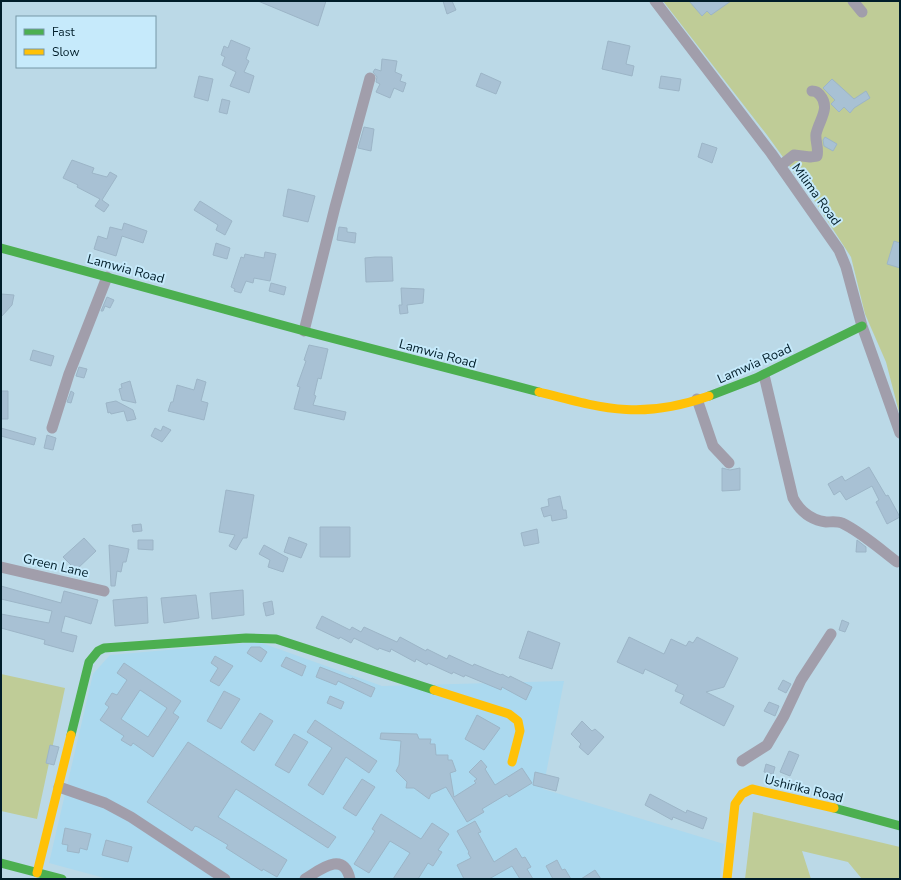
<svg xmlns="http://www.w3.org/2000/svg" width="901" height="880" font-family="'Nunito Sans',sans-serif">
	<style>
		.built { fill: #abd9ef }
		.green { fill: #bfcc97 }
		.building { fill: #a8c1d4; stroke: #9cb5c7; fill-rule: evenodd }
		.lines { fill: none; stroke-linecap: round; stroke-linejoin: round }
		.street { stroke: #a19eab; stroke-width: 11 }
		.fast { stroke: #4caf50; stroke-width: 9 }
		.slow { stroke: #ffc107; stroke-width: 9 }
		.labels { text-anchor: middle; stroke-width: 4; stroke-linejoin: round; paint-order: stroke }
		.street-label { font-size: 13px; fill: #001d29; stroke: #c6eafb }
	</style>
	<rect width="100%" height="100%" fill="#bbd9e7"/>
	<path class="built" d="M259,642L382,686L564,681L543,789L724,844L720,879H108L49,863L93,674L110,655Z"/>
	<path class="green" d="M663,1H900V416L886,362L865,314L851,257L814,200L767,135Z
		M1,674L65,688L37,819L1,811Z
		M753,812L900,847V879H862L848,862L802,851L811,879H745Z"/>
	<path class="building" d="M258,1H326L318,26Z
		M443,1H452L456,10L447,14Z
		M689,1H731L711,15L707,11L702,16Z
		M231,40L250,48L246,59L249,61L244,72L254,76L249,93L230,86L236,72L222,65L225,57L221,55L224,46L228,48Z
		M608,41L630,46L626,64L634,66L632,76L602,69Z
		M382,59L397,61L395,72L402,75L400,81L406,83L403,92L394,88L390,98L376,92L380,84L376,82L377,77L373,72L375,69L381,71Z
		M481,73L501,82L496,94L476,86Z
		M199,76L213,79L208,101L194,97Z
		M661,76L681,79L679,91L659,88Z
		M832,79L854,99L866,91L870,98L854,108L850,113L844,107L839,112L831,104L835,100L823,88Z
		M222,99L230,101L227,114L219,112Z
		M364,127L374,129L371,151L358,148Z
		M825,137L837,144L833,151L824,146L823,140Z
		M702,143L717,148L712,163L698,157Z
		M72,160L94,168L92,173L107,177L110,172L117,176L102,200L109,205L104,212L95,206L100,199L77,187L78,185L63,178Z
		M288,189L315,196L308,222L283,216Z
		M200,201L232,221L225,235L216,230L218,225L194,210Z
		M124,223L147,231L143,243L122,236L116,256L94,249L98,236L107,239L110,227L122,230Z
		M339,227L347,228V232L356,233L355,243L337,240Z
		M894,241L900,243V268L887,264Z
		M216,243L230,248L227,259L213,255Z
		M265,252L276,254L270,281L254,278L253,283L246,281L241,293L234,291L235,289L231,287L241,257L244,258L245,254L264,258Z
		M375,257H392L393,281L366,282L365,258Z
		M271,283L286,287L284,295L269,291Z
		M401,288L424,289L423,303L407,305L408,313L400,314L399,305H402Z
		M1,294L14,295L12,305L1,317Z
		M107,297L114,300L110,308L105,306L103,311H101Z
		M309,345L328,349L321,379L318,378L314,395L316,396L313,405L346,412L344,420L294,409L300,387L297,386L306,361L304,360Z
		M33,350L54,356L51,366L30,360Z
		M79,367L87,369L84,378L76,376Z
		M197,379L206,382L201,401L208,403L204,420L168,411L171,402H173L177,385L194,390Z
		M130,381L136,403L122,400L119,389L122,388L121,384Z
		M1,391H8V419H1Z
		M71,391L74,393L71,403L67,402Z
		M116,401L133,410L136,419L127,421L124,411L111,414L110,412L108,413L106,403Z
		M163,426L171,430L162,442L151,436L155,428L161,431Z
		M1,428L36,438L34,445L1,436Z
		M47,435L56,438L53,450L44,448Z
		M869,467L886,496L888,495L900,517L887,524L876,502L879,500L872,486L846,500L840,491L834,495L828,484L842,476L845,481Z
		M722,468L730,470L740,468V490L722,491Z
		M226,490L254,495L247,538H243L236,550L229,546L235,535L219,532Z
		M560,496L563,510H566L567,518L552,521L551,515L544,517L541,508L549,506L548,499Z
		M141,524L142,531L133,532L132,525Z
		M320,527H350V557H320Z
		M537,529L539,543L524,546L521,533Z
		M289,537L307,544L301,558L284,552Z
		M84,538L96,551L76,570L63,557Z
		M138,540H153V550L138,549Z
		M857,540L866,547V552H856Z
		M109,545L129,549L126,562H123L121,572L117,571L115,586H111Z
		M264,545L288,558L283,572L268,567L270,560L259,554Z
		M1,586L61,603L64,591L98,600L91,624L65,616L61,632L77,636L73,652L44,644L45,640L1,628V614L49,623L52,611L1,599Z
		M243,590L244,615L212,619L210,593Z
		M196,595L199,618L164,623L161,598Z
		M147,597L148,623L115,626L113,600Z
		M272,601L274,614L266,616L263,603Z
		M322,616L350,630L352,627L361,632L364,627L397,642L400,637L426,651L427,649L447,659L449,655L473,666L474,664L501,675L502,674L509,678L510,676L532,687L526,700L502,687L501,690L465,675L464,677L453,672L452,674L428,663L427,665L416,659L415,662L391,649L390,652L379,648L378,650L354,638L351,643L340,637L339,639L316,628Z
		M842,620L849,623L845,632L839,630Z
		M528,631L560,643L552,669L519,658Z
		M629,637L664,654L671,639L686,646L689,641L693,643L697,637L738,658L724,687L706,692L734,706L724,726L680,703L684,695L675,691L678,685L645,669L643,674L617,662Z
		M251,647H260L267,652L261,662L247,653Z
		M215,656L233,666L219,686L210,681L218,668L211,663Z
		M286,657L306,666L302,676L281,666Z
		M124,663L181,701L173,713L179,717L153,757L133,743L131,746L121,740L124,736L100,720L109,707L105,704L112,693L117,695L127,680L117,673ZM140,690L167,708L148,737L121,719Z
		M320,667L351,679L352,678L375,688L371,697L338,681L336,685L316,677Z
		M783,680L791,684L786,693L778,689Z
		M224,691L240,699L221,729L207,721Z
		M330,696L344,702L341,709L327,703Z
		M769,702L779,706L775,716L764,711Z
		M260,713L273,721L254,751L241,742Z
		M477,715L500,728L484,750L465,739Z
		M315,720L377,761L369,773L346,757L323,795L308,785L332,748L307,732Z
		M582,721L592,731L595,729L604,737L588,755L579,747L581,744L571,734Z
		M381,733L417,734L419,739H431L430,744H435L436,755H448V760H452L456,771L450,773L454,797L476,783L474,781L477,779L469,772L481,760L487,767L485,769L495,785L522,768L532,783L509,797L507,794L482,809L484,812L467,822L446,787L431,794L429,799L414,788H406L407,782L396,771L399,765L401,741L380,739Z
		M294,734L308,742L289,773L275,765Z
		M188,742L336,837L328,848L236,789L218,817L287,860L277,877L263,869L262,871L226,848L228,845L198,827L195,826L192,831L147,802Z
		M50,745L59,747L54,765L46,763Z
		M789,751L799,755L790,776L780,772Z
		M766,764L775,767L773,774L764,772Z
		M535,772L559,778L556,791L533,785Z
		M362,779L375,787L356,816L343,808Z
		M650,794L686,813L687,810L707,818L703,829L673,817L672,820L645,805Z
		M381,814L421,839L432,823L449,834L438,850L442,852L433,866L428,863L418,879H393L410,853L390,841L369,873L354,864L375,831L372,829Z
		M475,821L481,832L478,833L494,862L516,848L522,858L525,857L531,867L527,869L533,879H520L512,866L489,879H464L457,865L471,858L468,853L469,852L457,831Z
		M65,828L91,834L87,850L80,848L79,853L67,851L68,845L62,844Z
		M106,840L132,847L128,862L102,855Z
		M557,860L562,870L565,869L571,879H553L546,866Z
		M595,870L601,879H581Z"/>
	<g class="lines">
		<path class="street" d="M655,1L771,153L839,250L846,267L862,326L900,433
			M853,1L862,12
			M780,166L794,155L810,157L817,156C819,148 815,141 816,134C819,120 831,108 820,95C817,92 816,91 812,91
			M304,331L335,207L370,78
			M764,375L793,498C800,511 811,520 826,522C831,522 837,521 842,523C861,532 880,549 897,562
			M697,399L713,446L729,463
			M52,428L69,374L107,277
			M1,567L104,591
			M742,761L767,745L784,716L801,680L831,634
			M59,787L105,803L131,817L225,879
			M305,879C320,870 343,850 350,879"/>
		<path class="fast" d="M1,248L304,331L539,392
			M709,396L756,378L862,326
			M71,735L89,662L98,651L104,648L246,638L276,639L434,690
			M834,808L900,826
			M1,863L62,879"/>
		<path class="slow" d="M539,392C605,409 642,420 709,396
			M434,690L509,714L518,721L520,731L512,762
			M37,873L71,735
			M727,879L735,804L742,794L752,789L834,808"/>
	</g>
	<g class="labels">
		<g class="street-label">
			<text transform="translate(817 194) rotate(54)" y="5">Milima Road</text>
			<text transform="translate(126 268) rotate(15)" y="5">Lamwia Road</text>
			<text transform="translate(438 353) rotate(15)" y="5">Lamwia Road</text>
			<text transform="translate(754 363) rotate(-24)" y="5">Lamwia Road</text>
			<text transform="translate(56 565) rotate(13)" y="5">Green Lane</text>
			<text transform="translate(804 788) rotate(14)" y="5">Ushirika Road</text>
		</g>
	</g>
	<rect width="901" height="880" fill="none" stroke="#001d29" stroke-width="4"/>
	<rect x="16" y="16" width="140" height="52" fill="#c6eafb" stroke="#7798a7"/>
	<rect x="24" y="29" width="20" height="6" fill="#4caf50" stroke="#7798a7"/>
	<text x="52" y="36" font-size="12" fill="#001d29">Fast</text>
	<rect x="24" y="49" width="20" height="6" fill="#ffc107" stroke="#7798a7"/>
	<text x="52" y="56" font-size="12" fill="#001d29">Slow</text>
</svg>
